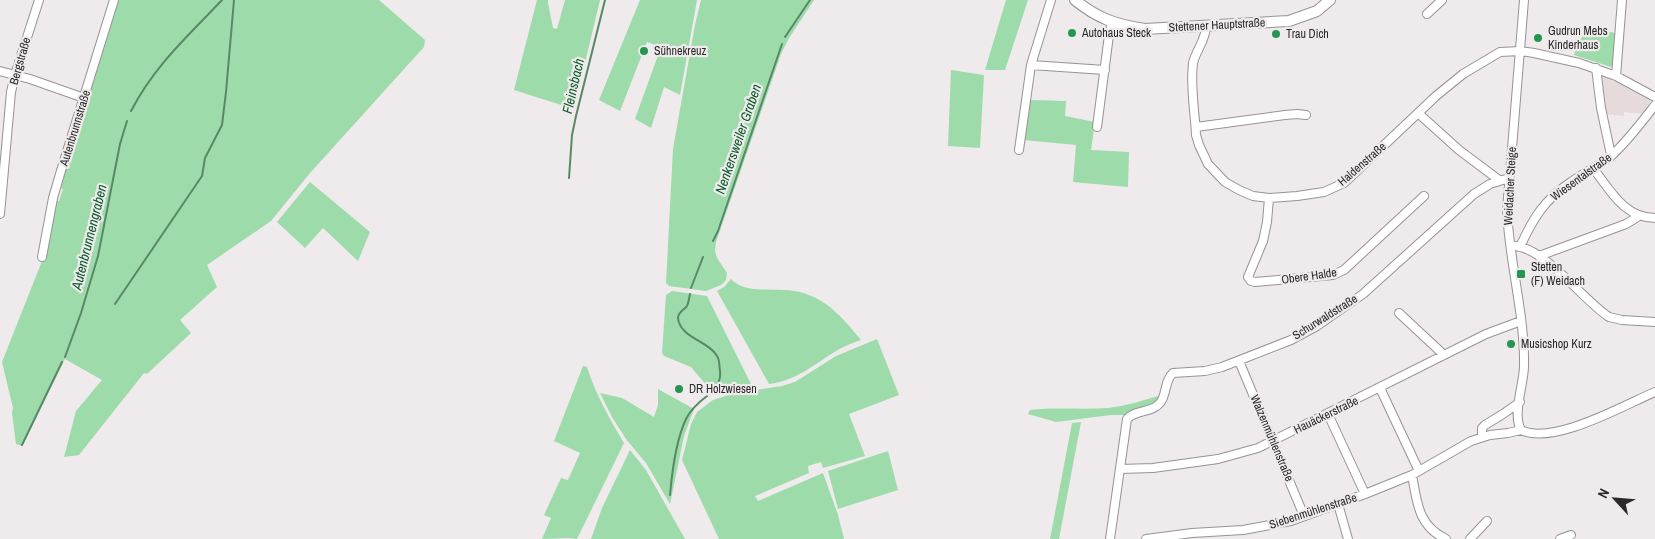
<svg xmlns="http://www.w3.org/2000/svg" width="1655" height="539" font-family="'Archivo Narrow',sans-serif">
	<style>
		.built { fill: #e7dada }
		.green { fill: #9ddbab }
		.lines { fill: none; stroke-linecap: round; stroke-linejoin: round }
		.stream { stroke: #588965; stroke-width: 2 }
		.minor-casing { stroke: #979394; stroke-width: 10 }
		.tertiary-casing { stroke: #979394; stroke-width: 12 }
		.minor { stroke: #fff; stroke-width: 8 }
		.tertiary { stroke: #fff; stroke-width: 10 }
		.poi-dot { fill: #259650; stroke: #efeaeb; stroke-width: 2 }
		.labels { text-anchor: middle; stroke-width: 4.5; stroke-linejoin: round; paint-order: stroke }
		.street-label { font-size: 12px; fill: #2b2a2a; stroke: #efeaeb }
		.poi-label { font-size: 12px; fill: #2b2a2a; stroke: #efeaeb; text-anchor: start }
		.water-label { font-size: 14px; font-style: italic; fill: #0b5d2d; stroke: #efeaeb }
	</style>
	<rect width="100%" height="100%" fill="#efeaeb"/>
	<path class="built" d="M1602,76L1646,96L1650,101L1649,106L1642,114L1624,112V116L1605,114L1600,78Z"/>
	<path class="green" d="M117,0H379L425,40L424,47L310,173L271,221L207,265L217,287L180,320L191,333L147,374L144,373L79,455L64,457L76,411L102,380L65,359L22,446L16,444L12,413L13,408L2,362L44,256L55,201H59L63,189L58,187Z
		M537,0H548V3L553,28L557,29L565,0H600L574,109L514,90Z
		M640,0H697L680,95L664,87L651,128L635,119L661,47L647,42L620,111L599,100Z
		M701,0H814L789,38L781,54L716,242L715,251L717,258L727,273L726,280L721,285L706,291L669,286L666,283L673,149L695,25Z
		M1006,0H1028L1005,70H985Z
		M1594,28L1615,33L1613,63L1611,67L1574,55C1577,44 1582,32 1594,28Z
		M951,70L984,75L980,148L948,146Z
		M1030,100L1066,101L1065,116L1095,122L1091,150L1129,152L1128,187L1073,182L1076,145L1023,140Z
		M310,182L370,232L358,261L323,228L305,248L277,222Z
		M731,279C746,295 774,287 794,291C825,296 842,317 861,340C853,343 844,346 836,351C813,365 796,381 769,384L717,291L724,287Z
		M672,291L707,296L752,386L713,393L691,367L664,356L662,353L666,295Z
		M877,339L899,395L849,414L865,456L823,468L821,462L808,466L809,473L755,496L758,501L823,473L838,515L844,539H719L682,460L691,424L697,412L713,400L735,393L782,386L795,382L836,356Z
		M583,366L587,367C596,395 609,418 624,443L577,539L569,538L542,539L551,518L544,515L561,478L568,480L580,453L554,441Z
		M658,389L694,409L684,436L670,504L646,463L626,439L612,417L600,393L622,398L654,417L658,405Z
		M1161,395L1158,404L1128,415H1111L1056,422L1028,414L1030,410C1056,407 1082,410 1108,408C1127,406 1144,400 1161,395Z
		M1081,422L1059,539H1050L1072,423Z
		M630,450L646,470L685,539H591L602,508Z
		M888,451L898,490L838,509L828,471Z"/>
	<g class="lines">
		<path class="stream" d="M785,37L810,0
			M131,111C155,65 187,37 222,0
			M569,178L572,135L576,116L605,0
			M713,241L718,231L782,44
			M691,288L703,257
			M690,294C689,298 689,302 687,306C684,310 678,312 678,318C680,338 709,341 717,356C720,360 719,366 720,371C721,380 718,385 712,392
			M115,304L202,176L205,158L222,125L226,92L234,0
			M65,357L81,313L98,256L120,144L127,121
			M22,445L62,362
			M670,495C672,472 676,440 686,419C691,409 699,402 707,396"/>
		<g class="minor-casing">
			<path id="minor" d="M1427,14L1442,0
				M1206,26C1206,40 1196,50 1193,63C1190,87 1195,112 1196,135L1199,145L1208,164L1225,182L1239,190L1253,196L1269,198L1297,196L1324,192L1344,183L1436,96L1463,74L1500,52L1520,51L1534,53L1579,63L1616,76L1655,97
				M1031,65L1105,70
				M1596,68L1601,108L1611,155
				M0,71L30,79L84,98
				M1616,76L1622,0
				M1418,113L1459,150L1499,180
				M1097,127L1109,35L1112,23
				M1196,127L1285,115L1297,114L1306,115
				M1019,150L1031,65L1051,0
				M1593,168C1610,190 1624,218 1655,218
				M1269,198L1267,222L1263,241L1248,277L1251,281L1255,282L1333,275L1344,270L1424,196
				M0,214L11,92L15,75L39,0
				M1515,246C1545,248 1584,301 1609,317L1622,320L1655,322
				M1520,247C1533,218 1545,199 1571,182C1584,173 1598,166 1610,157C1627,142 1641,123 1655,105
				M1539,256L1626,224L1639,216
				M42,257L53,198L60,174L114,0
				M1399,313L1444,355
				M1239,361L1304,516
				M1380,388L1419,471
				M1328,414L1365,494
				M1521,430C1512,414 1524,384 1524,366C1525,314 1509,262 1507,210L1524,0
				M1521,430C1553,446 1624,405 1655,392
				M1482,437V428L1485,425L1503,414L1520,402
				M1120,469L1153,468L1218,459L1258,448L1486,334L1521,321
				M1412,475C1417,502 1418,526 1446,539
				M1338,504L1348,539
				M1110,539L1127,419C1136,409 1152,413 1160,403C1167,395 1164,381 1173,373L1205,371L1222,367L1291,340L1317,326L1363,294L1474,194L1490,184L1509,178
				M1146,539L1192,533L1243,530L1291,521L1365,494L1412,475L1471,441L1490,435L1508,433L1521,430
				M1470,539L1487,521
				M1560,539L1571,535"/>
		</g>
		<g class="tertiary-casing">
			<path id="tertiary" d="M1075,0C1097,18 1116,25 1145,29L1289,21L1317,11L1330,0"/>
		</g>
		<use href="#minor" class="minor"/>
		<use href="#tertiary" class="tertiary"/>
	</g>
	<g class="poi-dot">
		<circle cx="1072" cy="33" r="5"/>
		<circle cx="1276" cy="34" r="5"/>
		<circle cx="1538" cy="38" r="5"/>
		<circle cx="644" cy="51" r="5"/>
		<rect x="1516" y="269" width="10" height="10" rx="2.5"/>
		<circle cx="1511" cy="344" r="5"/>
		<circle cx="679" cy="389" r="5"/>
	</g>
	<g class="labels">
		<g class="street-label">
			<text transform="translate(1217 25) rotate(-3)" y="4">Stettener Hauptstraße</text>
			<text transform="translate(20 61) rotate(-74)" y="4">Bergstraße</text>
			<text transform="translate(75 128) rotate(-73)" y="4">Autenbrunnstraße</text>
			<text transform="translate(1362 164) rotate(-41)" y="4">Haldenstraße</text>
			<text transform="translate(1581 177) rotate(-36)" y="4">Wiesentalstraße</text>
			<text transform="translate(1510 186) rotate(-87)" y="4">Weidacher Steige</text>
			<text transform="translate(1309 276) rotate(-8)" y="4">Obere Halde</text>
			<text transform="translate(1325 317) rotate(-32)" y="4">Schurwaldstraße</text>
			<text transform="translate(1326 415) rotate(-26)" y="4">Hauäckerstraße</text>
			<text transform="translate(1272 438) rotate(67)" y="4">Walzenmühlenstraße</text>
			<text transform="translate(1313 511) rotate(-18)" y="4">Siebenmühlenstraße</text>
		</g>
		<g class="poi-label">
			<text x="1548" y="35">Gudrun Mebs<tspan x="1548" dy="14">Kinderhaus</tspan></text>
			<text x="1082" y="37">Autohaus Steck</text>
			<text x="1286" y="38">Trau Dich</text>
			<text x="654" y="55">Sühnekreuz</text>
			<text x="1531" y="271">Stetten<tspan x="1531" dy="14">(F) Weidach</tspan></text>
			<text x="1521" y="348">Musicshop Kurz</text>
			<text x="689" y="393">DR Holzwiesen</text>
		</g>
		<g class="water-label">
			<text transform="translate(573 86) rotate(-77)" y="5">Fleinsbach</text>
			<text transform="translate(738 139) rotate(-71)" y="5">Nenkersweiler Graben</text>
			<text transform="translate(89 237) rotate(-76)" y="5">Autenbrunnengraben</text>
		</g>
	</g>
	<g transform="translate(1615 499) rotate(296)" stroke="#efeaeb" stroke-width="4" paint-order="stroke">
	<path d="M0-4L9 19L0 12L-9 19Z" fill="#2b2a2a"/>
	<text y="-8" font-size="14" font-weight="bold" text-anchor="middle" fill="#2b2a2a">N</text>
	</g>
</svg>
